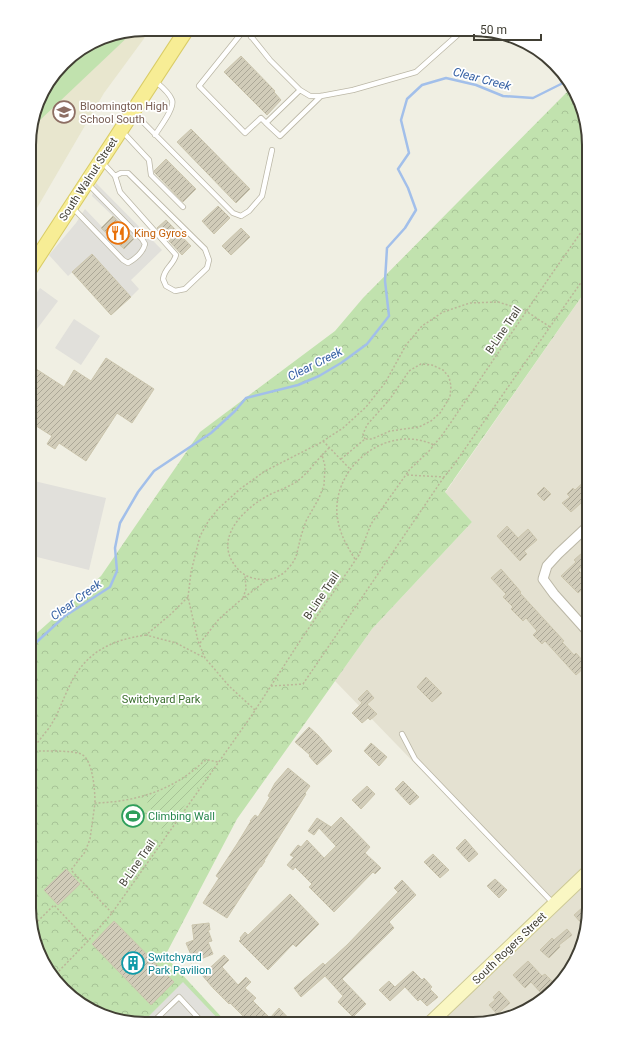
<svg xmlns="http://www.w3.org/2000/svg" width="618" height="1053" font-family="Roboto,sans-serif">
	<style>
		.residential { fill: #e4e1d1 }
		.education { fill: #e8e6ce }
		.grass { fill: #c1e2ae }
		.park { fill: url(#park-crowns) }
		.garden { fill: url(#garden-furrows) }
		.parking { fill: #e1e0db }
		.lines { fill: none; stroke-linecap: round; stroke-linejoin: round }
		.stream { stroke: #a2bfea; stroke-width: 2.5 }
		.building { fill: url(#building-hatch); stroke: #cbc5ad }
		.lane-casing { stroke: #bbb7a6; stroke-width: 6 }
		.street-casing { stroke: #bbb7a6; stroke-width: 11 }
		.secondary-casing { stroke: #cdc996; stroke-width: 15 }
		.primary-casing { stroke: #dacd67; stroke-width: 16 }
		.path { stroke: #bbb699; stroke-width: 1.5; stroke-dasharray: 2 2; stroke-linecap: butt }
		.lane { stroke: #fff; stroke-width: 4.5 }
		.street { stroke: #fff; stroke-width: 9 }
		.secondary { stroke: #faf7c3; stroke-width: 13 }
		.primary { stroke: #f7ed95; stroke-width: 14 }
		.labels { text-anchor: middle; stroke-width: 3.5; stroke-linejoin: round; paint-order: stroke }
		.education-label { font-size: 11px; fill: #785e54; stroke: #fff; text-anchor: start }
		.street-label { font-size: 11px; fill: #413f34; stroke: #fff }
		.food-label { font-size: 11px; fill: #c56008; stroke: #fff; text-anchor: start }
		.park-label { font-size: 11px; fill: #396e2c; stroke: #fff }
		.leisure-label { font-size: 11px; fill: #27864d; stroke: #fff; text-anchor: start }
		.culture-label { font-size: 11px; fill: #0d838f; stroke: #fff; text-anchor: start }
		.water-label { font-size: 12px; font-style: italic; fill: #3661a4; stroke: #fff }
		.rim { fill: none; stroke: #413f34; stroke-width: 2 }
	</style>
	<defs>
		<pattern id="park-crowns" width="20" height="18" patternUnits="userSpaceOnUse"><rect width="20" height="18" fill="#c1e2ae"/><path d="M2 6a3 3 0 1 1 6 0M12 15a3 3 0 1 1 6 0" fill="none" stroke="#a7c396"/></pattern>
		<pattern id="garden-furrows" width="10" height="10" patternUnits="userSpaceOnUse"><rect width="10" height="10" fill="#c1e2ae"/><path d="M-1 1l2-2M0 10L10 0M9 11l2-2" fill="none" stroke="#a7c396"/></pattern>
		<pattern id="building-hatch" width="6" height="6" patternUnits="userSpaceOnUse"><rect width="6" height="6" fill="#d1ccb9"/><path d="M-1 1l2-2M0 6l6-6M5 7l2-2" fill="none" stroke="#aba797"/></pattern>
	</defs>
	<rect width="100%" height="100%" fill="#f0efe3"/>
	<path class="residential" d="M589,286V916L565,979L510,1018L473,1024H428L552,905L335,681L372,629L472,522L445,493Z"/>
	<path class="education" d="M145,29H151L104,93L30,220V130L41,94L68,58L101,38Z"/>
	<path class="grass" d="M134,31L39,121L34,116L41,94L68,58L101,38Z"/>
	<path class="park" d="M570,89L583,108L589,145V286L445,492L472,522L372,629L237,819L165,956L227,1023H130L74,1000L35,945L29,908V640L101,576L200,432L335,331L363,298Z"/>
	<path class="garden" d="M207,762L211,763L212,768L164,833L145,798C169,791 188,778 207,762Z"/>
	<path class="parking" d="M96,183L162,250L131,280L139,289L131,297L92,254L68,276L49,255L76,223L85,209L123,249L133,239L113,216L92,196Z
		M40,288L58,301L37,329L30,324V302Z
		M74,319L100,336L81,365L55,348Z
		M30,480L106,498L89,570L29,555Z
		M183,982L222,1023H142Z"/>
	<g class="lines">
		<path class="stream" d="M29,649L65,616L110,587L117,571L115,548L120,523L138,492L154,471L211,433L235,411L246,398L298,385L319,376L341,363L367,344L389,316L385,281L387,248L405,228L416,210L408,188L398,169L409,153L401,120L407,99L422,85L446,78L476,85L503,96L533,98L561,84L564,80"/>
	</g>
	<path class="building" d="M241,56L275,91L274,92L281,100L267,115L224,72Z
		M191,129L250,189L236,203L177,142Z
		M166,159L196,189L183,202L155,173L154,171Z
		M218,206L230,218L214,234L202,221Z
		M113,216L134,239L124,249L101,228Z
		M166,220L191,246L182,255L157,228Z
		M241,228L250,237L231,255L222,246Z
		M92,254L131,297L111,315L72,272Z
		M106,358L154,389L132,423L117,413L86,461L59,443L55,449L47,444L52,436L30,422V365L64,387L74,370L91,381Z
		M589,477V496L571,512L562,503L570,497L567,494L573,488L575,490Z
		M544,487L551,494L544,501L537,494Z
		M507,526L518,538L528,529L537,540L524,551L527,554L520,561L497,536Z
		M582,553L589,560L578,570L586,578L583,581L587,585L578,593L561,576L576,562L574,560Z
		M501,569L521,592L520,593L564,641L562,642L574,655L576,653L583,661L581,663L585,667L576,675L545,641L542,644L533,635L537,631L526,618L523,621L511,609L513,607L503,597L506,594L491,578Z
		M426,677L442,693L432,702L417,687Z
		M367,690L374,698L367,704L377,714L370,720L368,718L362,723L352,713L362,703L358,699Z
		M309,727L318,735L332,751L317,765L309,756L310,755L295,742Z
		M371,743L387,757L379,766L364,751Z
		M288,768L310,786L305,793L306,794L264,861H265L261,867H260L227,918L203,903L219,878L216,876L237,844L251,821H250L255,815L258,817L270,797L268,796L275,783Z
		M403,781L419,797L410,805L395,789Z
		M367,786L375,794L361,809L352,800Z
		M341,817L370,847L365,853L381,868L375,874L373,872L334,912L309,887L312,884L295,867L293,870L287,865L294,857L290,855L298,845L301,847L307,840L324,858L336,846L319,828L314,835L308,831L317,818L331,827Z
		M465,839L478,854L469,862L456,848Z
		M433,854L449,870L440,878L424,862Z
		M66,869L80,884L58,905L44,890Z
		M495,879L507,890L499,898L487,886Z
		M402,880L416,895L389,922L394,928L342,979L366,1004L353,1017L338,1002L343,996L325,976L301,997L294,988L323,963L325,965L347,945L398,892L394,888Z
		M290,894L319,924L296,947L293,944L268,970L239,941L241,939L240,938L245,932L248,935Z
		M583,907L589,913L587,921L583,925L574,915Z
		M114,921L174,982L151,1005L92,944Z
		M209,923L210,930H208L212,941L208,942L213,954L191,963L188,956L191,955L186,943L194,940L192,925Z
		M567,929L572,935L559,945L560,947L549,958L540,950L552,938L554,940Z
		M224,955L229,960L222,967L238,985L246,977L251,982L245,988L256,998L253,1001L270,1018L279,1008L293,1023H250L230,1003L229,1004L213,988L202,975Z
		M528,961L542,976L545,974L556,985L543,995L531,982L525,988L513,975Z
		M413,971L422,980L424,978L432,987L430,989L438,997L427,1006L420,999L418,1001L405,987L390,1001L379,990L389,981L395,987Z
		M499,991L510,1003L497,1014L489,1005L495,1000L493,997Z"/>
	<g class="lines">
		<g class="lane-casing">
			<path id="lane" d="M244,30L199,86L245,133L261,118L266,123L300,90
				M246,30L270,60L300,90L310,96H321L353,90L416,72L462,31
				M251,37L257,30
				M134,113L233,213L241,216L249,211L262,196L272,150
				M266,123L280,136L321,96
				M122,131L149,160L151,175L183,207
				M155,135C160,127 175,108 172,100C169,92 161,86 155,81
				M102,162L115,176L120,192L176,255C173,266 165,267 163,279L166,286L175,291L185,289L207,268L209,260L205,249L128,173H121L115,176
				M72,207L123,260L128,263C135,259 143,252 145,244L142,239L88,184
				M402,734L415,759L553,903
				M152,1023L179,997L203,1023"/>
		</g>
		<g class="street-casing">
			<path id="street" d="M589,633L554,594L543,579L547,566L558,554L589,525"/>
		</g>
		<g class="secondary-casing">
			<path id="secondary" d="M429,1024L589,871"/>
		</g>
		<g class="primary-casing">
			<path id="primary" d="M30,269L187,29"/>
		</g>
		<path class="path" d="M323,441L350,469
			M322,455L330,447
			M341,459L365,439H372L390,431L419,427L431,421L440,413L450,397L451,386L449,377L443,370L432,365L421,364L409,371L390,399L367,425L363,434L365,439
			M407,475L444,477L453,466L589,271
			M355,559C346,545 339,532 337,515C333,465 388,423 434,445
			M188,597L171,614L146,635L176,643L205,658
			M243,598L246,589L245,575
			M200,643L219,619L237,603L267,580L275,578L284,573L292,564L296,557L301,536L306,521L319,498L324,485L325,466L322,455C314,464 306,475 296,482C288,487 280,490 271,494C249,505 216,533 232,561C241,576 250,579 267,580
			M271,686L303,684L444,477
			M255,710L229,686L205,658L198,641L188,597L191,572L200,536L209,520L219,508L240,489L265,471L320,443L343,428L366,407L385,383L406,345L422,326L443,312L470,303L498,302L511,306L526,311L550,327
			M29,751C35,747 40,739 45,733C57,719 61,703 69,687C85,652 111,640 146,635
			M31,751C41,751 72,750 81,754C93,759 95,791 95,803
			M112,913L71,870L85,852L90,839L95,803C136,802 174,790 204,761L208,760L218,762
			M32,927L54,905L88,941
			M56,974L88,941L112,913L252,715L302,638L359,555L371,524L410,469L429,451L443,434L551,275L589,221"/>
		<use href="#lane" class="lane"/>
		<use href="#street" class="street"/>
		<use href="#secondary" class="secondary"/>
		<use href="#primary" class="primary"/>
	</g>
	<defs>
		<g id="school-ring" transform="scale(1.15)"><circle r="9.5" fill="#fff" stroke="#8d6e63" stroke-width="1.5"/><path d="M0-5L7-2L0 1L-7-2ZM-4 1L0 2.5L4 1V4Q0 6-4 4Z" fill="#8d6e63"/></g>
		<g id="restaurant-ring" transform="scale(1.15)"><circle r="9.5" fill="#fff" stroke="#e8710a" stroke-width="1.5"/><path d="M-5-6h1v4h1v-4h1v4h1v-4h1v5L-1.5 .5V6h-2V.5L-5-1ZM5-6V6H3V1.5H1.5Q1.5-4 5-6Z" fill="#e8710a"/></g>
		<g id="stadium-ring" transform="scale(1.15)"><circle r="9.5" fill="#fff" stroke="#2e9e5b" stroke-width="1.5"/><path d="M0-5a6.5 5 0 1 0 0 10a6.5 5 0 1 0 0-10ZM-3.5-1.8h7v3.6h-7Z" fill="#2e9e5b"/></g>
		<g id="building-ring" transform="scale(1.15)"><circle r="9.5" fill="#fff" stroke="#0f9aa8" stroke-width="1.5"/><path d="M-4-6H4V6H1V3H-1V6H-4ZM-2.5-4.3h1.7v1.8h-1.7ZM.8-4.3h1.7v1.8H.8ZM-2.5-1h1.7V.8h-1.7ZM.8-1h1.7V.8H.8Z" fill="#0f9aa8"/></g>
	</defs>
	<g fill-rule="evenodd">
		<use href="#school-ring" x="64" y="112"/>
		<use href="#restaurant-ring" x="118" y="233"/>
		<use href="#stadium-ring" x="133" y="816"/>
		<use href="#building-ring" x="133" y="963"/>
	</g>
	<g class="labels">
		<g class="education-label">
			<text x="80" y="110">Bloomington High<tspan x="80" dy="13">School South</tspan></text>
		</g>
		<g class="street-label">
			<text transform="translate(88 179) rotate(-57)" y="4">South Walnut Street</text>
			<text transform="translate(503 330) rotate(-56)" y="4">B-Line Trail</text>
			<text transform="translate(321 596) rotate(-56)" y="4">B-Line Trail</text>
			<text transform="translate(137 863) rotate(-55)" y="4">B-Line Trail</text>
			<text transform="translate(509 948) rotate(-44)" y="4">South Rogers Street</text>
		</g>
		<g class="food-label">
			<text x="134" y="237">King Gyros</text>
		</g>
		<g class="park-label">
			<text x="161" y="703">Switchyard Park</text>
		</g>
		<g class="leisure-label">
			<text x="148" y="820">Climbing Wall</text>
		</g>
		<g class="culture-label">
			<text x="148" y="961">Switchyard<tspan x="148" dy="13">Park Pavilion</tspan></text>
		</g>
		<g class="water-label">
			<text transform="translate(482 79) rotate(15)" y="4">Clear Creek</text>
			<text transform="translate(315 364) rotate(-27)" y="4">Clear Creek</text>
			<text transform="translate(76 600) rotate(-36)" y="4">Clear Creek</text>
		</g>
	</g>
	<path d="M0 0H618V1053H0ZM145 36H473A109 109 0 0 1 582 145V908A109 109 0 0 1 473 1017H145A109 109 0 0 1 36 908V145A109 109 0 0 1 145 36Z" fill="#fff" fill-rule="evenodd"/>
	<path class="rim" d="M145 36H473A109 109 0 0 1 582 145V908A109 109 0 0 1 473 1017H145A109 109 0 0 1 36 908V145A109 109 0 0 1 145 36Z"/>
	<path d="M474 34v6h67v-6" fill="none" stroke="#413f34" stroke-width="2"/>
	<text x="480" y="34" font-size="12" fill="#413f34" stroke="#ffffff" stroke-width="3" paint-order="stroke">50 m</text>
</svg>
